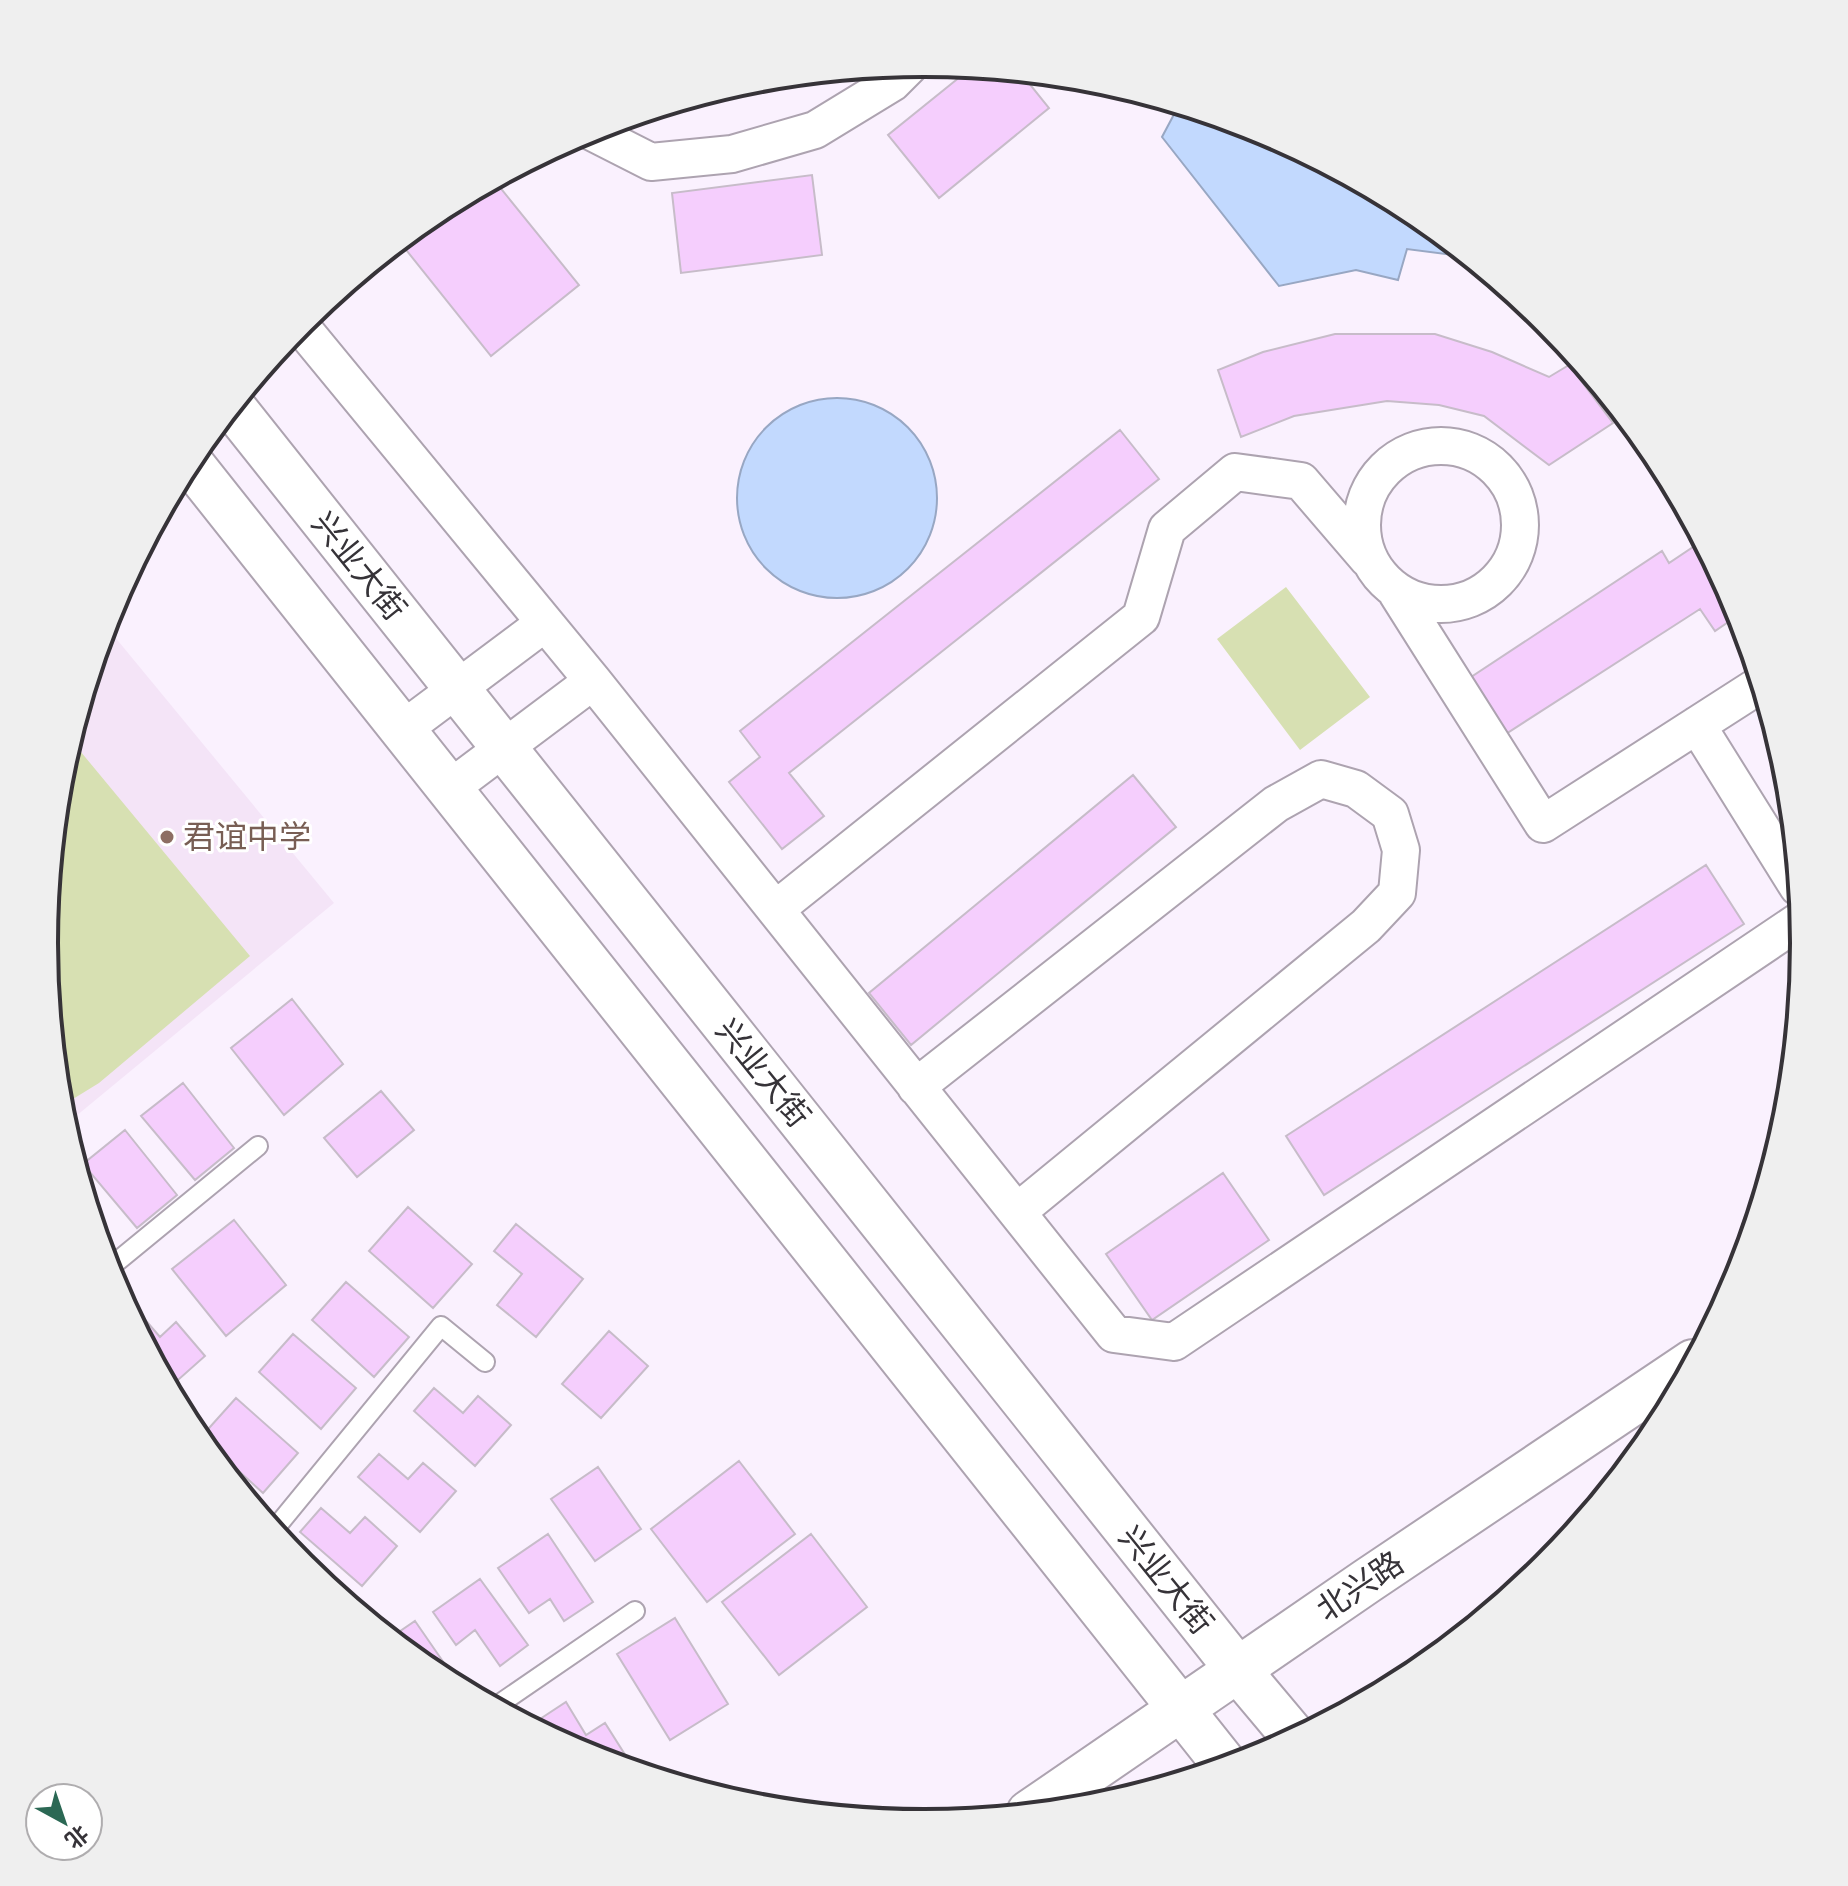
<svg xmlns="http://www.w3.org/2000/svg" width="1848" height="1886" font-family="Jost,'Noto Sans SC',sans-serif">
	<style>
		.education { fill: #f4e4f7 }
		.green { fill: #d7e0b2 }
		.water { fill: #c2d9fe; stroke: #98a7c3; stroke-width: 2 }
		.building { fill: #f5cefd; stroke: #c7bcc9; stroke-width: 2 }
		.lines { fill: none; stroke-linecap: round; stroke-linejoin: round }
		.service-casing { stroke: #ada3b0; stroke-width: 22 }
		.minor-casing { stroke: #ada3b0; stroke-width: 40 }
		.secondary-casing { stroke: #ada3b0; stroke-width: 48 }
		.service { stroke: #fff; stroke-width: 18 }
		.minor { stroke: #fff; stroke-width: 36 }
		.secondary { stroke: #fff; stroke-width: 44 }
		.education-dot { fill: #8d6e63; stroke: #fff; stroke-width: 3 }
		.labels { text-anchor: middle; stroke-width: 6; stroke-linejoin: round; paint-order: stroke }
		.street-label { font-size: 32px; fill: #363338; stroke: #fff }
		.education-label { font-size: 32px; fill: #785e54; stroke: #fff; text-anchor: start }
		.rim { fill: none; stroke: #363338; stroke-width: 4 }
	</style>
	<rect width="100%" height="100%" fill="#faf1fe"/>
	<path class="education" d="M105,625L334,903L64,1126L61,1114L44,943L61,771Z"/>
	<path class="green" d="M1286,587L1370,697L1300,750L1217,639Z
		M71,740L250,956L99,1083L60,1107L44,943L61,771Z"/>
	<path class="water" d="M1179,105L1261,130L1413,212L1469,257L1407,249L1398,280L1356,270L1279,286L1162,137Z
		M737 498a100 100 0 1 1 200 0a100 100 0 1 1-200 0Z"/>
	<path class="building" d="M971,68L1020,72L1049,108L939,198L888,135Z
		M812,175L822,255L681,273L672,193Z
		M494,180L579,285L491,356L399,241L435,211Z
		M1335,334H1435L1492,352L1549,377L1569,365L1613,423L1549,465L1484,416L1439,405L1387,401L1294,416L1241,437L1218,370L1263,352Z
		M1120,430L1159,479L789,773L824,816L782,849L729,782L760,757L740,731Z
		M1702,541L1740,614L1715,631L1700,609L1498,739L1462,683L1662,551L1669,563Z
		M1133,775L1176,827L911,1045L869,993Z
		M1706,865L1744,924L1324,1195L1286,1136Z
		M292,999L343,1064L284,1115L231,1048Z
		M183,1083L234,1148L195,1180L141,1116Z
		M381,1091L414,1130L357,1177L324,1138Z
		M125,1130L177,1195L137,1228L83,1164Z
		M1223,1173L1269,1240L1152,1320L1106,1254Z
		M408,1207L472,1264L433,1308L369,1251Z
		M234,1220L286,1285L226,1336L172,1269Z
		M94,1222L116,1251L105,1260Z
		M516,1224L583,1279L536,1337L497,1305L522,1274L494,1251Z
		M346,1282L409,1337L374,1377L312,1320Z
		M135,1308L160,1337L176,1322L205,1356L169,1388L129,1313Z
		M609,1331L648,1366L601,1418L562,1384Z
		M293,1334L356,1388L321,1429L259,1372Z
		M434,1388L463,1413L478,1396L511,1425L475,1466L414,1411Z
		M236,1398L298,1453L263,1493L201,1437Z
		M379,1454L408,1479L423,1463L456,1491L420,1532L358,1477Z
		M739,1461L795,1534L707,1602L651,1529Z
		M598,1467L641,1529L595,1561L551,1499Z
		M321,1508L350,1533L365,1517L397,1546L362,1586L300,1532Z
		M548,1534L593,1602L564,1621L550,1599L529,1613L498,1568Z
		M811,1534L867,1607L779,1675L722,1602Z
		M480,1579L528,1645L500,1666L475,1630L456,1645L433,1612Z
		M675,1618L728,1704L670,1740L617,1654Z
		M415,1621L462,1689L435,1674L390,1638Z
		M566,1702L586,1735L605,1723L629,1761L620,1766L587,1756L550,1736L540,1719Z"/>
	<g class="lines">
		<g class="service-casing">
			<path id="service" d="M108,1269L258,1146
				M273,1531L441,1326L485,1362
				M495,1707L635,1611"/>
		</g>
		<g class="minor-casing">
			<path id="minor" d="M588,130L651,162L732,154L815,130L892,83L911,64
				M299,324L593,681L1114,1334L1174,1342L1802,919
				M1362 525a79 79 0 1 1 158 0a79 79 0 1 1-158 0Z
				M1397,593L1543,824L1761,684
				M1697,725L1798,887
				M402,730L545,623
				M449,789L593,681
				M776,909L1141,617L1167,529L1235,472L1301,481L1368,559
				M916,1087L1276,804L1321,779L1356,789L1390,814L1401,850L1397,893L1366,926L1017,1212"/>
		</g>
		<g class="secondary-casing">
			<path id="secondary" d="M232,406L1238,1670L1295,1738
				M189,461L1226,1766
				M1029,1813L1367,1581L1693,1362"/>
		</g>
		<use href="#service" class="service"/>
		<use href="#minor" class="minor"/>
		<use href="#secondary" class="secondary"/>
	</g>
	<circle class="education-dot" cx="167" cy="837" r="8"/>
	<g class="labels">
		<g class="street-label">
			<text transform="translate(359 566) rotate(51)" y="11">兴业大街</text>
			<text transform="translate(763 1073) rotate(51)" y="11">兴业大街</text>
			<text transform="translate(1166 1580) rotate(51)" y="11">兴业大街</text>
			<text transform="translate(1360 1586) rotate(-34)" y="11">北兴路</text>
		</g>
		<g class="education-label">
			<text x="183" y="848">君谊中学</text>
		</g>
	</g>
	<path d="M0 0H1848V1886H0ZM58 943a866 866 0 1 1 1732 0a866 866 0 1 1-1732 0Z" fill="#efefef" fill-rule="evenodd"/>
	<path class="rim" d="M58 943a866 866 0 1 1 1732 0a866 866 0 1 1-1732 0Z"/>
	<g transform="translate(64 1822) rotate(140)"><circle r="38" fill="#ffffff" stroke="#afadaf" stroke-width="2"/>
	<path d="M0-6L14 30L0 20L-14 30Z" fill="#2b6854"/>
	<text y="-12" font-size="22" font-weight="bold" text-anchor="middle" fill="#363338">北</text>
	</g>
</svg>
